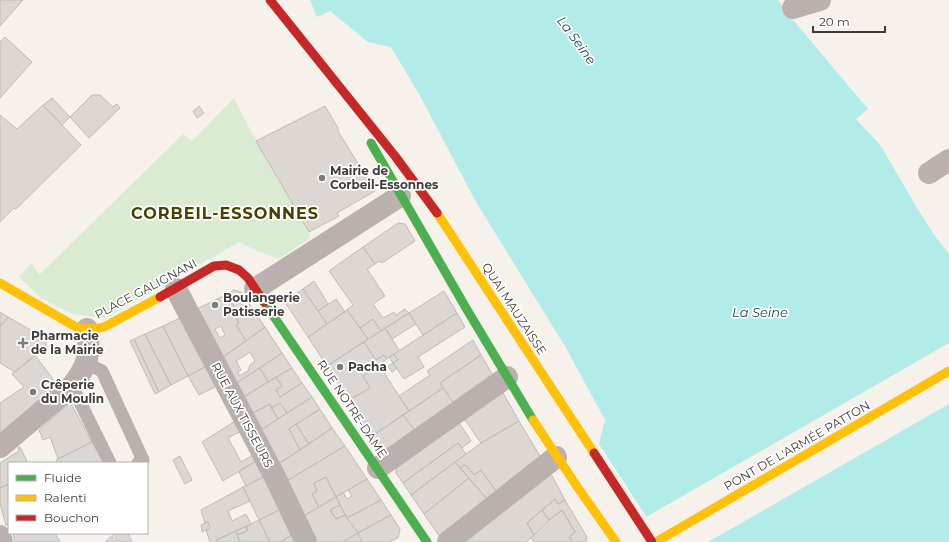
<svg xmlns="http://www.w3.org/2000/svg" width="949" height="542" font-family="Montserrat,sans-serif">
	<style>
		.green { fill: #d9ecd2 }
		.water { fill: #b1ece9 }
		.pier { fill: #f6f1ea }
		.building { fill: #dcd7d2; stroke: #c0bcb7; fill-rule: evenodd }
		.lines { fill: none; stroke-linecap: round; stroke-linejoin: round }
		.lane { stroke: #bab1ae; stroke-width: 13 }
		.street { stroke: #bab1ae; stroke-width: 22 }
		.fast { stroke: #4caf50; stroke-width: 9 }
		.slow { stroke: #ffc107; stroke-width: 9 }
		.jam { stroke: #c62828; stroke-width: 9 }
		.poi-dot { fill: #7f7b76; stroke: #fff; stroke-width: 1.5 }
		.labels { text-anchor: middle; stroke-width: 3.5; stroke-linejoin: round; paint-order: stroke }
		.poi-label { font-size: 12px; font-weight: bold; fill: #3f3c38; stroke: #fff; text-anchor: start }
		.street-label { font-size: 12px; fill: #3f3c38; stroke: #fff }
		.water-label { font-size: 13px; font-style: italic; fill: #153e3e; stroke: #fff }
		.district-label { font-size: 16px; font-weight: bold; letter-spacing: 1px; fill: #484100; stroke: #fff }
	</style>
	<rect width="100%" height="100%" fill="#f6f1ea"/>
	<path class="green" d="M234,98L256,141L309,232L310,238L279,259L259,252L239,242L106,318L73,314L41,298L19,277L32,263L39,275L183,134L192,141Z"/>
	<path class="water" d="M310,0H778L788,14L868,109L856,119L881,146L917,208L935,236L949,254V542H663L599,444L605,420L566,348L476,202L419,94L391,47L368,42L330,11L317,17Z"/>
	<path class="pier" d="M949,343V404L708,542H660L646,517Z"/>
	<path class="building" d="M0,0H23L0,26Z
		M5,37L32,62L0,98V42Z
		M92,95H100L113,107L117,104L120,108L89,138L70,117Z
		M52,98L70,117L62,125L43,105Z
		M43,105L81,145L16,209L14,208L0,222V115L17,129Z
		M199,106L204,113L197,118L193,111Z
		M325,106L338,128V131L375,191L337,213L339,216L309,232L256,141Z
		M398,223L405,224L415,241L382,263L380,261L375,264L363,247Z
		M363,247L375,264L367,269L385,296L373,304L383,318L394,312L396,315L405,309L409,313L381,331L373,319L360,328L347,310L353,305L329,271Z
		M314,281L328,304L318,311L303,289Z
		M303,289L327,324L308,337L286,304L288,299Z
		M234,290L241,292L265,327L246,341L236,325L239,323L236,317L239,316L227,294Z
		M444,291L457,313L423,335L409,313Z
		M227,294L239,316L236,317L239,323L236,325L246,341L220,359L195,310ZM221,326L225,335L220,338L215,329Z
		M336,299L345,312L327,324L318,311Z
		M347,310L368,339L327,366L308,337Z
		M0,312L8,317L0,327Z
		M409,313L416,324L392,339L385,328Z
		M457,313L465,327L418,357L424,367L404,379L393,363L398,360L394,354Z
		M8,317L46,339V347L15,372L0,363V327Z
		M182,317L207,366L188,376L163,326Z
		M373,319L381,331L368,339L360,328Z
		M163,326L188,376L171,385L145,334Z
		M265,327L282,353L235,384L220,359ZM250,352L255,361L250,365L248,371L239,376L238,372L241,370L236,361Z
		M385,328L399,350L387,359L384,355L376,360L364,342Z
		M145,334L171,385L159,392L134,339Z
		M134,339L159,392L155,394L130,341Z
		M473,340L481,355L440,383L443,388L409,411L399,396L430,375L427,371Z
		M364,342L376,360L384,355L387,359L379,365L363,376L370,388L349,400L327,366Z
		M282,353L292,368L268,382L260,368Z
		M394,354L398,360L393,363L389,357Z
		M35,355L58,386L0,435V403L24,387L12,374Z
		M481,355L494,377L455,405L440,383Z
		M393,363L397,368L392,372L388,366Z
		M379,365L409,411L372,436L349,400L370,388L363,376Z
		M206,366L217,386L199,395L188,376Z
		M260,368L268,382L242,398L235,384Z
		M292,368L302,383L280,397L276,390L282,386L276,377Z
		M276,377L282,386L276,390L280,397L302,383L312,397L287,413L280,403L271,408L270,404L251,414L242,398Z
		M443,388L455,405L416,432L403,415Z
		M503,393L519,421L481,443L463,417Z
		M312,397L320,409L289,429L300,450L277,465L259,431Z
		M70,402L92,442L58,459L50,437L43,440L39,430Z
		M280,403L287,413L278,419L271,408Z
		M270,404L278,419L259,431L251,414Z
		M320,409L332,428L309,444L296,424Z
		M403,415L416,432L389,452L382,451L372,436Z
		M237,420L243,430L228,438L241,462L256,453L259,459L223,481L202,442Z
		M458,421L471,441L462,448L458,443L403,483L396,473L397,464Z
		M519,421L540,456L496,491L481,470L474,475L467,466L464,465L460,468L455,462L481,443Z
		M296,424L309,444L300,450L289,429Z
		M332,428L345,446L285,482L277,465Z
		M92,442L104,463H57L56,460Z
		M458,443L466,454L411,495L403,483Z
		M345,446L367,479L336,497L326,477L314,483L317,491L312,494L319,507L302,517L285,482Z
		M20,447L28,463H9V484L0,488V463L19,451L18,448Z
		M180,456L192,480L185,484L173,460Z
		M259,459L267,475L246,486L239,472Z
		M455,462L469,478L424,514L411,495Z
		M464,465L467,466L474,475L481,470L496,491L487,499L460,468Z
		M550,472L565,500L558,504L555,499L527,523L534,535L526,542H461Z
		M267,475L283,508L259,520L243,487Z
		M326,477L336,497L319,507L312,494L317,491L314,483Z
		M469,478L487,499L440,537L424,514Z
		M367,479L381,500L347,518L336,497L343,492L347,499L352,496L348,490Z
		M9,484V524L6,525L0,504V488Z
		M243,487L250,501L228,511L232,521L246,514L251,524L213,542H210L206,530L210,528L208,522L205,523L201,510Z
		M336,497L340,505L330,510L336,519L345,515L358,533L343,542H314L302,517Z
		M555,499L558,504L565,500L587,537L586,542H573L569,537L575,532L562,510L549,520L542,510Z
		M381,500L391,515L358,533L347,518Z
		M340,505L345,515L336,519L330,510Z
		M283,508L295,533L280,542H270L259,520Z
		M542,510L549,520L534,535L527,523Z
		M562,510L575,532L569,537L573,542H534L531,538L549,520Z
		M391,515L400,529L398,538L389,542H362L358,533Z
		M259,520L270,542H242L239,540L237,535L247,531V526Z
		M208,522L210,528L202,532L201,525Z
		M247,526V531L237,535L236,531Z
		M236,531L239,540L242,542H217L216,540Z
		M13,533H55L60,542H15Z
		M115,533H129V536L132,542H120L118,540L116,542H105Z
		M295,533L299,542H280Z
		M358,533L362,542H343Z"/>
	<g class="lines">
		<path class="lane" d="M86,363L102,371L143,460L138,463
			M72,386L110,463"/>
		<path class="street" d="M793,8L820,0
			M929,173L949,160
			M176,289L274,475L306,542
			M255,289L400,196
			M0,447L72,386C88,365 91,354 87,329
			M378,468L507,377
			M0,536L2,542
			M448,542L556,457"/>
		<path class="fast" d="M371,143L466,308L533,420
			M264,302L427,542"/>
		<path class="slow" d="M437,213L594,453
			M0,283L76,327C86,329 94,330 104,327L160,297
			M533,420L576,485L616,542
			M656,542L949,371"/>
		<path class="jam" d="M270,0L395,156L437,213
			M160,297L214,266L226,265L239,270L248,278L264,302
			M594,453L652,542"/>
	</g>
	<g class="poi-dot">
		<circle cx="322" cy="178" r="4"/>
		<circle cx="215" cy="305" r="4"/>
		<path d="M21 337h4v4h4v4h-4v4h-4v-4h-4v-4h4z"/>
		<circle cx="340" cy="367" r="4"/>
		<circle cx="33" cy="392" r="4"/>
	</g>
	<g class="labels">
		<g class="poi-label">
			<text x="330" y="175">Mairie de<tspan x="330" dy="14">Corbeil-Essonnes</tspan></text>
			<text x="223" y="302">Boulangerie<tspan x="223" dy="14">Patisserie</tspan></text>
			<text x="31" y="340">Pharmacie<tspan x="31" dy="14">de la Mairie</tspan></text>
			<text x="348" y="371">Pacha</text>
			<text x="41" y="389">Crêperie<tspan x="41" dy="14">du Moulin</tspan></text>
		</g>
		<g class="street-label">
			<text transform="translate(146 289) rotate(-28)" y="4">PLACE GALIGNANI</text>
			<text transform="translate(514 309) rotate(57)" y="4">QUAI MAUZAISSE</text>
			<text transform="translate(352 409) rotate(56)" y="4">RUE NOTRE-DAME</text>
			<text transform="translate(242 415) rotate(62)" y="4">RUE AUX TISSEURS</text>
			<text transform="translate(797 446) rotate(-30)" y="4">PONT DE L'ARMÉE PATTON</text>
		</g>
		<g class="water-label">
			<text transform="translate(577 40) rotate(54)" y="5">La Seine</text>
			<text x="760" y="317">La Seine</text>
		</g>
		<g class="district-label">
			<text x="225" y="219">CORBEIL-ESSONNES</text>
		</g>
	</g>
	<rect x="8" y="462" width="140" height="72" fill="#ffffff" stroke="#b2b1af"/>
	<rect x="16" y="475" width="20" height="6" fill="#4caf50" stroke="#b2b1af"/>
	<text x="44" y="482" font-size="12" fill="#3f3c38">Fluide</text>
	<rect x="16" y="495" width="20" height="6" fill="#ffc107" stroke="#b2b1af"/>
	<text x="44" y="502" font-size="12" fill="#3f3c38">Ralenti</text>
	<rect x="16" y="515" width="20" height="6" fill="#c62828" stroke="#b2b1af"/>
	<text x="44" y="522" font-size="12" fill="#3f3c38">Bouchon</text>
	<path d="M813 26v6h72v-6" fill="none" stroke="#3f3c38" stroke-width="2"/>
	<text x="819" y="26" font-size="12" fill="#3f3c38" stroke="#ffffff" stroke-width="3" paint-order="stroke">20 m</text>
</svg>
